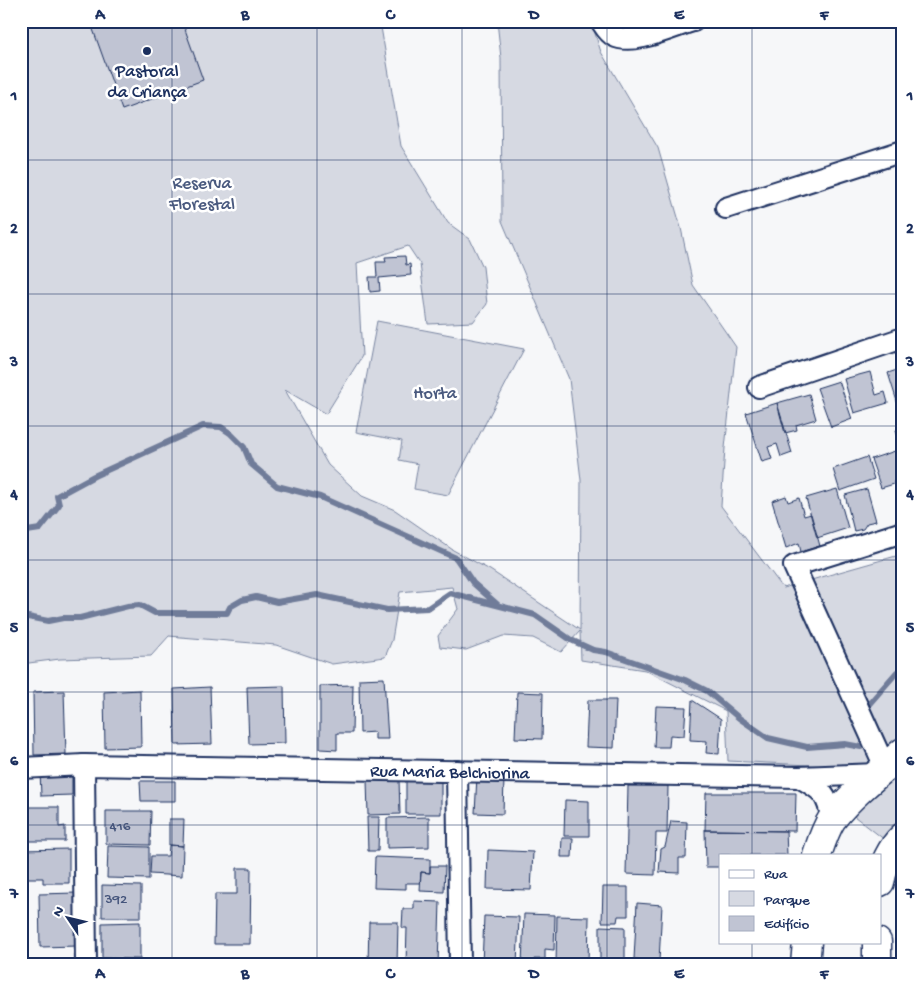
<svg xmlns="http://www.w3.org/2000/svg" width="924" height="986" font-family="'Gochi Hand',sans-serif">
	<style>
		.green { fill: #d6d9e2; stroke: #7884a0 }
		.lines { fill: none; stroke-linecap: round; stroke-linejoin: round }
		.stream { stroke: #707c99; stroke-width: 6 }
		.building { fill: #c0c4d3; stroke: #1b2f5e }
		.minor-casing { stroke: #1b2f5e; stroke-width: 24 }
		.secondary-casing { stroke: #1b2f5e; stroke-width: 31 }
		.minor { stroke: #fff; stroke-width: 20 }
		.secondary { stroke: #fff; stroke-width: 28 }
		.grid { fill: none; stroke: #1b2f5e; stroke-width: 1; stroke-opacity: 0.55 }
		.poi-dot { fill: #1b2f5e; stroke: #fff; stroke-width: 2 }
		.labels { text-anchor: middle; stroke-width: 5; stroke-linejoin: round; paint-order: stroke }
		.number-label { font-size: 15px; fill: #44547b }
		.poi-label { font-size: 18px; fill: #1b2f5e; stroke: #fff }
		.park-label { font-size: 18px; fill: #4a5a7f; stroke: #fff }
		.street-label { font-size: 18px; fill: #1b2f5e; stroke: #fff }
		.neatline { fill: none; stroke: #1b2f5e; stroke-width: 2 }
		.grid-label { font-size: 16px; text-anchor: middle; font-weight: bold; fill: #1b2f5e }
	</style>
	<rect width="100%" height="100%" fill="#f6f7f9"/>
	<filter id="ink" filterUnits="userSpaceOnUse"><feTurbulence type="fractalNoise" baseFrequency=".02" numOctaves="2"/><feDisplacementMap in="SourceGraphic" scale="10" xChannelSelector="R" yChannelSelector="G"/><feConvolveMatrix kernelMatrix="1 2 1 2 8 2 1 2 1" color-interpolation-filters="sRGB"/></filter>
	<g filter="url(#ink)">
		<path class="green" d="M21,21H380L401,146L448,223L470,239L483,267L487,304L473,322L428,324L420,264L408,246L357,263L362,356L326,414L285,390L328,465L362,496L395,510L453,550L490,570L580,630L581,480L569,379L502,221L501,58L497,21H591L601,52L658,148L681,228L693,285L736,347L725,448L721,506L783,588L903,554V740L871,768L728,761L726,711L645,670L581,660L580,631L561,652L533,638L503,636L466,650L440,647L438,636L458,609L452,587L400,592L392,640L385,657L332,664L276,645L169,636L151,656L60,659L21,664Z
			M377,321L524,349L448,495L414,489L418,464L399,460L402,441L356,432Z
			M903,773V822L885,840L850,813Z"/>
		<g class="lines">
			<path class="stream" d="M21,537L27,531L40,529L59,505L57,496L94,476L203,426L221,427L230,433L244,447L251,464L277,486L320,497L456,558L473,583L498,605
				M21,618L28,617L48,621L63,618H80L128,606L140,605L155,613H227L230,607L242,600L256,597L277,602L317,595L387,610L428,608L450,593L535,615L571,640L593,650L606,652L685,680L707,691L739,718L768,738L807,747L845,744L861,747
				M869,704L897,672L903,668"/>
		</g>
		<path class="building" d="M90,21H182L203,80L122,110Z
			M405,256L406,265L410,264L411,275L379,278L380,291L370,292L369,277H377L376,262H386L385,257Z
			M903,368V411H900L888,373Z
			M870,372L876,395L885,392L888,403L854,413L844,379Z
			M839,381L852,419L831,427L817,388Z
			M809,394L816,419L796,425L797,430L785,433L777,403Z
			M777,403L792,453L781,457L777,444L768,447L772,459L762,462L746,413Z
			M903,428V445H900L896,430Z
			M901,449L903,455V478L894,481V484L881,488L871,459Z
			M867,457L874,479L840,491L833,469Z
			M837,489L848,528L817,538L806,498Z
			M867,489L876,521L867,523L863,529L854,531L845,495Z
			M786,496L788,502L799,498L804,516L811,514L820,546L801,552L799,543L786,548L772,501Z
			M384,678L388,739H375V732L360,733L359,679Z
			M353,685L352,733H337V750L320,749V686Z
			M284,686L285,743L249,744L247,687Z
			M210,687L212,744L175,745L174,689Z
			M140,690L141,747L105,748L104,692Z
			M64,691L66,754L34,755L33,692Z
			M517,692L543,693L542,739L515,738Z
			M588,700H616L614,748L586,747Z
			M692,700L721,719L719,754L706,753L707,741L690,740Z
			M656,706L686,707L684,736L670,735L669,747H654Z
			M72,770V795L41,796L40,771Z
			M477,776L504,778L503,814L475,813Z
			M441,778V814H406V779Z
			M399,779L400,814L368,815L367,780Z
			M140,781H175V801H141Z
			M628,786H668L667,833H656L655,875L626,874Z
			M706,793H796L795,831L705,830Z
			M565,800L589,801V836H564Z
			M21,807H59V827L65,826V841H21Z
			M106,811H151L150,845L106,844Z
			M367,817H379L378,851H368Z
			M429,817V847L387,848V818Z
			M169,819H184L183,846L169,845Z
			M671,821L687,822L686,858H679V873L659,872L661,849L665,847Z
			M705,830L786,831L787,855H720V867H706Z
			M562,838H573L572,857H561Z
			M169,845L183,846L182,876L150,874L151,856H168Z
			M108,846L149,847V879L107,878Z
			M69,849V883H43V878H21V850Z
			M488,850L533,852L531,890L487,889Z
			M375,857L430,859V873L421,872L420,883H406V889L374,888Z
			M430,866H445L444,892L420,891L421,872L430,873Z
			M237,868H251L250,944H214L215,894H237Z
			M102,885L141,886V917H102Z
			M603,887H628V916H618L617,922H602Z
			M76,893L77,946L40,947L39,894Z
			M21,899H26V952H21Z
			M414,901L440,902L438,965L406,964L407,928H402L403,909H414Z
			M637,903L662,905L659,961L634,959Z
			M524,914L555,915L554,950L545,949V959H534V965H522Z
			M484,916L519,917L517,965H482Z
			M557,916L589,917L588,965H556Z
			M140,922V959L102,958V923Z
			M369,922H398L397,965H368Z
			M600,926L625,927V965H600Z"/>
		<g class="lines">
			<g class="minor-casing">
				<g id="minor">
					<path d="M601,21C605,27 608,33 614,36C633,46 673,27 693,21"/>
					<path d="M726,208L903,151"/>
					<path d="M759,387L903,338"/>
					<path d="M84,765L86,965"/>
					<path d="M885,767L794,566L903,532"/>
					<path id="s1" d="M21,768L84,765L799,777L878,774"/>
					<path d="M457,771L460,965"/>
					<path d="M799,777C822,790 827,793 832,820"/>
				</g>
			</g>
			<g class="secondary-casing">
				<path id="secondary" d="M817,855C821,843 825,830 832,819C852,794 879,773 903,752
					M880,882C883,866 891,848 903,837
					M805,965L807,942
					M877,965V942"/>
			</g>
			<use href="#minor" class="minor"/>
			<use href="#secondary" class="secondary"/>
		</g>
	</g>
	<path class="grid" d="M172,21V965M317,21V965M462,21V965M607,21V965M752,21V855M21,160H903M21,294H903M21,426H903M21,560H903M21,692H903M21,825H903M752,942V965"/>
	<circle class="poi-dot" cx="147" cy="51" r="5"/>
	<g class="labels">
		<g class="number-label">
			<text x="120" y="830">416</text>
			<text x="116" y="903">392</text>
		</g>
		<g class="poi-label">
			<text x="147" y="76">Pastoral<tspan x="147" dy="21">da Criança</tspan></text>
		</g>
		<g class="park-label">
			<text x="202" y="188">Reserva<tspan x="202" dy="21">Florestal</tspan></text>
			<text x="435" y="398">Horta</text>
		</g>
		<g class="street-label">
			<text dy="6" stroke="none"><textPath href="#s1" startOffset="429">Rua Maria Belchiorina</textPath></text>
		</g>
	</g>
	<rect width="924" height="986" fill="none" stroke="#fff" stroke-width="55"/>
	<rect x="719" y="854" width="162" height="90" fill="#ffffff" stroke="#a4acbf"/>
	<rect x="729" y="870" width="25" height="8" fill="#ffffff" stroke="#a4acbf"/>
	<text x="764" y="878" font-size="15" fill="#1b2f5e">Rua</text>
	<rect x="729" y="891" width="25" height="15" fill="#d6d9e2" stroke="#a4acbf"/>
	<text x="764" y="904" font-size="15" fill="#1b2f5e">Parque</text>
	<rect x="729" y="916" width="25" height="15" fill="#c0c4d3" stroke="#a4acbf"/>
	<text x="764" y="928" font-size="15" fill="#1b2f5e">Edifício</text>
	<g transform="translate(68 918) rotate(305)" stroke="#ffffff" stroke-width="4" paint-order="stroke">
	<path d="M0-4L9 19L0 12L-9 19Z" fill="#1b2f5e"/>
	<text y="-8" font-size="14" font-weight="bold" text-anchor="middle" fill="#1b2f5e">N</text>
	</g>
	<rect x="28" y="28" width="868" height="930" class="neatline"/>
	<g class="grid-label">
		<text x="100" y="19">A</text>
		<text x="245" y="19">B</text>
		<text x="390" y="19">C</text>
		<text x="534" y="19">D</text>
		<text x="679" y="19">E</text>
		<text x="824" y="19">F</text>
		<text x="14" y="100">1</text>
		<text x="910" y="100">1</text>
		<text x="14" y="233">2</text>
		<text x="910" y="233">2</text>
		<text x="14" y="366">3</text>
		<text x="910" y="366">3</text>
		<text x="14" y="499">4</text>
		<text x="910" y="499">4</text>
		<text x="14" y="632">5</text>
		<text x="910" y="632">5</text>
		<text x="14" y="765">6</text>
		<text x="910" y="765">6</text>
		<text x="14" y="898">7</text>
		<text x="910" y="898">7</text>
		<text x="100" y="978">A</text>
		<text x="245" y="978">B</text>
		<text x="390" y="978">C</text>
		<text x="534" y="978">D</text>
		<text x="679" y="978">E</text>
		<text x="824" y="978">F</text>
	</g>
</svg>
